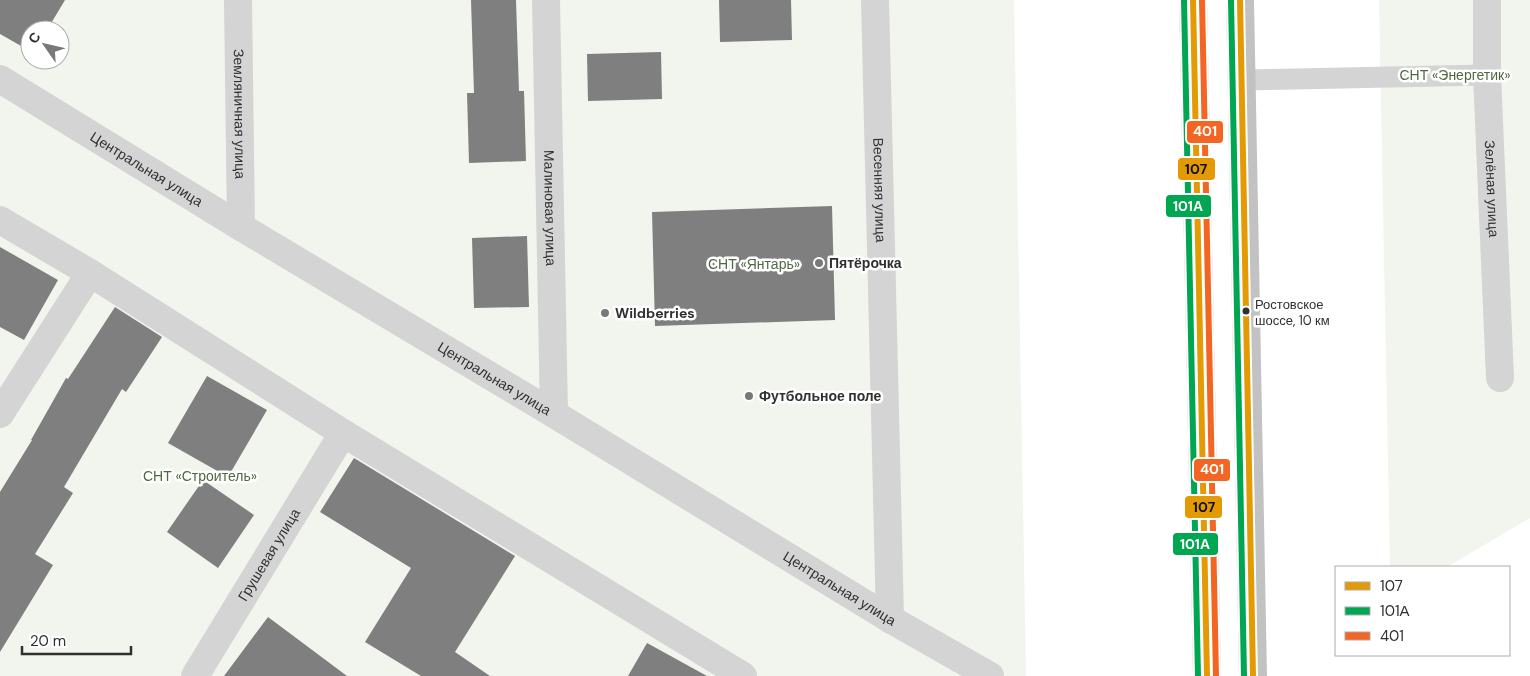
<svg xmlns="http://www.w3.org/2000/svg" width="1530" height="676" font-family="'DM Sans',sans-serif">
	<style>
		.green { fill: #f1f5ed; fill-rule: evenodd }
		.building { fill: #7f7f7f }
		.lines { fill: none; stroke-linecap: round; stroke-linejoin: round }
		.lane { stroke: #d4d4d4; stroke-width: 21 }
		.street { stroke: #d4d4d4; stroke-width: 28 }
		.highway { stroke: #c2c2c2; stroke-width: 28 }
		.bus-1-casing { stroke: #fff; stroke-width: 10 }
		.bus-2-casing { stroke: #fff; stroke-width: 10 }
		.bus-3-casing { stroke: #fff; stroke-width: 10 }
		.bus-1 { stroke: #e39a05; stroke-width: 6 }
		.bus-2 { stroke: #00a651; stroke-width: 6 }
		.bus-3 { stroke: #f26522; stroke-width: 6 }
		.poi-dot { fill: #787878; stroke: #fff; stroke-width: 2 }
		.bus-dot { fill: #303030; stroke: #fff; stroke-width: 2 }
		.labels { text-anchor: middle; stroke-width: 5; stroke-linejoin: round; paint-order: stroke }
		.bus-label { font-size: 13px; fill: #303030; stroke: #fff; text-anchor: start }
		.park-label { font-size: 14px; fill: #506a40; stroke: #fff }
		.street-label { font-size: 14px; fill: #303030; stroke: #fff }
		.poi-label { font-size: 14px; font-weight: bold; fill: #303030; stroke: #fff; text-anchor: start }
		.line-badge { stroke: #fff; stroke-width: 2 }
		.badge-label { font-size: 14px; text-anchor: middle; font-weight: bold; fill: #fff }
		.pale-badge-label { font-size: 14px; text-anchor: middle; font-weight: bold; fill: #111 }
	</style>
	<rect width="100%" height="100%" fill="#fff"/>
	<path class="green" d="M0,0H1014L1026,676H0ZM30,30H60V60H30Z
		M1379,0H1530V518L1447,567H1390Z"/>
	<path class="building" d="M0,0H65L47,30H30V51L0,34Z
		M471,0H516L519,91H524L526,161L469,163L467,93H474Z
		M719,0H791L792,40L720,42Z
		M661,52L662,99L588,101L587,54Z
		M832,206L835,320L655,326L652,212Z
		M527,236L529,307L474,308L472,238Z
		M0,247L58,280L24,340L0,327Z
		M115,307L162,337L126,392L122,389L64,487L73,493L35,554L53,565L0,652V492L32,440H31L66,378L68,379Z
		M207,376L267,410L228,477L168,443Z
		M354,458L515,556L455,652L490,676H421L365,642L411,568L320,512Z
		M203,480L254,515L218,568L167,532Z
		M268,617L347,676H224Z
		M647,643L707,676H628Z"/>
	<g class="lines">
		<path class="lane" d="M1242,80L1487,75"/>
		<g class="street">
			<path id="s1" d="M238,0L241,227"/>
			<path id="s2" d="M546,0L554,414"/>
			<path id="s3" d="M875,0L890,619"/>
			<path id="s4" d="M1487,0V75L1500,378"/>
			<path id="s5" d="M0,79L241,227L554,414L890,619L990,676"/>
			<path d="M0,220L90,273L343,433L743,676"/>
			<path d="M0,414L90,273"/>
			<path id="s6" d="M195,676L343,433"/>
		</g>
		<path class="highway" d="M1193,0L1207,676
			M1240,0L1253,676"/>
		<g class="bus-1-casing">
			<path id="bus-1" d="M1193,0L1207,676
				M1240,0L1253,676"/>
		</g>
		<g class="bus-2-casing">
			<path id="bus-2" d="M1184,0L1198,676
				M1231,0L1244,676"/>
		</g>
		<g class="bus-3-casing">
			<path id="bus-3" d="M1202,0L1216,676"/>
		</g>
		<use href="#bus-1" class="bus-1"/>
		<use href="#bus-2" class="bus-2"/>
		<use href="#bus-3" class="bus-3"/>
	</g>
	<g class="poi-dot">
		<circle cx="819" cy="263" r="5"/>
		<circle cx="605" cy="313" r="5"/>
		<circle cx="749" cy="396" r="5"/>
	</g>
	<circle class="bus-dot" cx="1246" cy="311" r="4.5"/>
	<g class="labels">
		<g class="bus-label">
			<text x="1255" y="309">Ростовское<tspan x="1255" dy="16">шоссе, 10 км</tspan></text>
		</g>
		<g class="park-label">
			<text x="1455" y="80">СНТ «Энергетик»</text>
			<text x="754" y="269">СНТ «Янтарь»</text>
			<text x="200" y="481">СНТ «Строитель»</text>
		</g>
		<g class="street-label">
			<text dy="5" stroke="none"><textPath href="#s1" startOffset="114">Земляничная улица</textPath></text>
			<text dy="5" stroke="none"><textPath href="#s5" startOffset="172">Центральная улица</textPath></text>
			<text dy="5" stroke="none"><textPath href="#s3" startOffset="190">Весенняя улица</textPath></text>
			<text dy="5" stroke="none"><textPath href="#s4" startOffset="189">Зелёная улица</textPath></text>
			<text dy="5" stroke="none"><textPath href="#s2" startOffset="208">Малиновая улица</textPath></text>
			<text dy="5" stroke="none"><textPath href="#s5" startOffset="578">Центральная улица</textPath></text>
			<text dy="5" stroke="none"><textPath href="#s6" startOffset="142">Грушевая улица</textPath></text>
			<text dy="5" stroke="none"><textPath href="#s5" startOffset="982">Центральная улица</textPath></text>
		</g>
		<g class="poi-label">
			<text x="829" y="268">Пятёрочка</text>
			<text x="615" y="318">Wildberries</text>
			<text x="759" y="401">Футбольное поле</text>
		</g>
	</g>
	<g class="line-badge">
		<rect x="1186" y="120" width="38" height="24" rx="5" fill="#f26522"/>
		<rect x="1177" y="157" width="39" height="24" rx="5" fill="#e39a05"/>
		<rect x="1165" y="194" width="47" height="24" rx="5" fill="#00a651"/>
		<rect x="1193" y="458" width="38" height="24" rx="5" fill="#f26522"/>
		<rect x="1184" y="495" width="39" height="24" rx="5" fill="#e39a05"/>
		<rect x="1172" y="532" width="47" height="24" rx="5" fill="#00a651"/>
	</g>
	<g class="badge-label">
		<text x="1205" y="136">401</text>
		<text x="1188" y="211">101А</text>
		<text x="1212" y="474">401</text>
		<text x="1195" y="549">101А</text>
	</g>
	<g class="pale-badge-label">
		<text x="1196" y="174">107</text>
		<text x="1204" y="512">107</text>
	</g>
	<rect x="1335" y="566" width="175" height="90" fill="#ffffff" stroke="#acacac"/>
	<rect x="1345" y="582" width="25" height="8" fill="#e39a05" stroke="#acacac"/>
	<text x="1380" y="591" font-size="15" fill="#303030">107</text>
	<rect x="1345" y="607" width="25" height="8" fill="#00a651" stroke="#acacac"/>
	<text x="1380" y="616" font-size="15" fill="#303030">101А</text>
	<rect x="1345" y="632" width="25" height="8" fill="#f26522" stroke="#acacac"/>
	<text x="1380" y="641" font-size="15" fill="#303030">401</text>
	<g transform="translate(45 45) rotate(304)"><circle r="24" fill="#ffffff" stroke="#acacac"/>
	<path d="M0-4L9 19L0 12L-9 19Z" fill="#787878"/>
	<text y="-8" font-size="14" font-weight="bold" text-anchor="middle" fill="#303030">С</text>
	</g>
	<path d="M22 646v8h109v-8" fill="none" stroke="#303030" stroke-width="2.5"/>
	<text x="30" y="646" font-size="15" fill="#303030" stroke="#ffffff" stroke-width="4" paint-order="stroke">20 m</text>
</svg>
